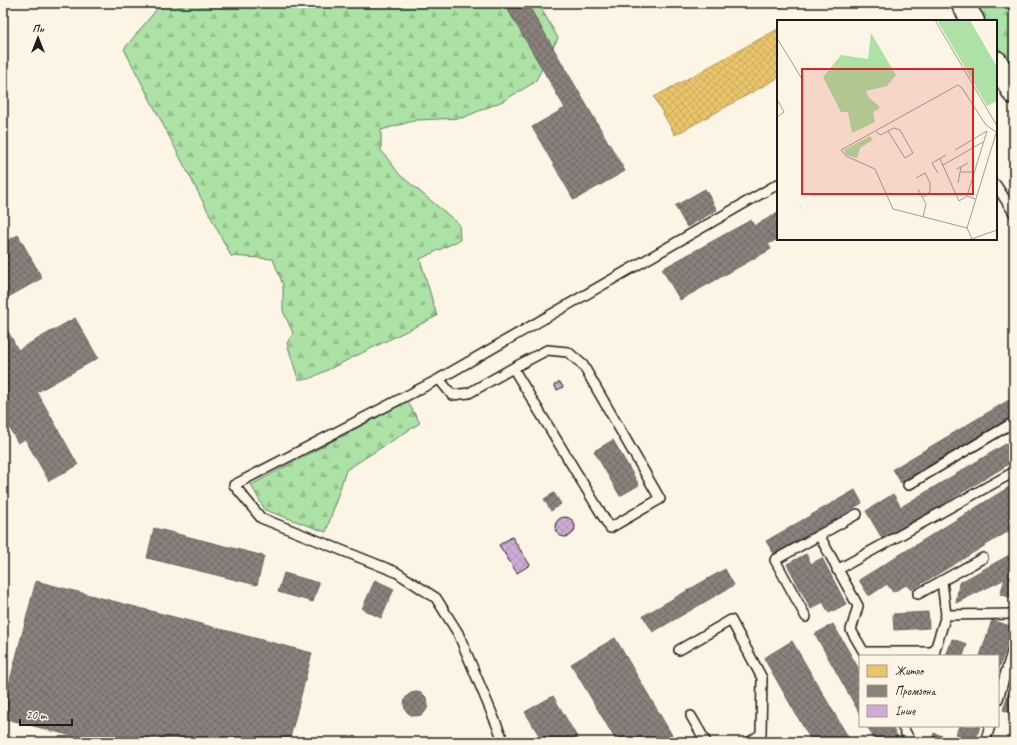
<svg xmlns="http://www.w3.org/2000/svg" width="1017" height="745" font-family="Caveat,sans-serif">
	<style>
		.forest { fill: url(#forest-firs); stroke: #647f60 }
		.homes { fill: url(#homes-cross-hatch); stroke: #ac9253 }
		.industry { fill: url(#industry-cross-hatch); stroke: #69635f }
		.building { fill: url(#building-cross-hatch); stroke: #1c1c1c }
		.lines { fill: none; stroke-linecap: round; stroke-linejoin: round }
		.lane-casing { stroke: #1c1c1c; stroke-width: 12 }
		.secondary-casing { stroke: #1c1c1c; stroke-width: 25 }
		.lane { stroke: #fcf5e5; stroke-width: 9 }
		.secondary { stroke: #fcf5e5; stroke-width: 22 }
		.inset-road { fill: none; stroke: #a29e95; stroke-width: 1 }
		.view { fill: #d62828; fill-opacity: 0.15; stroke: #d62828; stroke-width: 2 }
		.inset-edge { fill: none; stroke: #1c1c1c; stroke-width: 2 }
	</style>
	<defs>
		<pattern id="forest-firs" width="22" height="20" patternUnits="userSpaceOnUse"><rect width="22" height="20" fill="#ace2a5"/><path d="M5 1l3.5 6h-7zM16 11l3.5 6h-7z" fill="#93c18d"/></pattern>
		<pattern id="homes-cross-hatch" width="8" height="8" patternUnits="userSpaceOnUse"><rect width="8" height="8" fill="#e9c46a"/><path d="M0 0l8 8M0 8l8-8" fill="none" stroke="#c7a85b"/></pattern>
		<pattern id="industry-cross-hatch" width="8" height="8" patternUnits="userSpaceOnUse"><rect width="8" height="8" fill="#8a817c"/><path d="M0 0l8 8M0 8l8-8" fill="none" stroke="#706965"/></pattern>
		<pattern id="building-cross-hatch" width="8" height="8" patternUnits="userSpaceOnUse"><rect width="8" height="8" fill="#ceacd6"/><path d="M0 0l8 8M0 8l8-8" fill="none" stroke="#b093b7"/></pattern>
	</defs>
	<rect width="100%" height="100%" fill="#fcf5e5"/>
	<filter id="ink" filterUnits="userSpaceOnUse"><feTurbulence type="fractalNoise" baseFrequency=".025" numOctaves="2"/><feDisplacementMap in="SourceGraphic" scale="8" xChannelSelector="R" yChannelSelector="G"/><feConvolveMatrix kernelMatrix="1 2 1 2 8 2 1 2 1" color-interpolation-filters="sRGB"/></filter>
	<g filter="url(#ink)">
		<path class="forest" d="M162,3H538L558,38L535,82L503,101L462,118L417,120L381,130V150L400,175L459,224L460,240L420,259L437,316L309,379H298L287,343L293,333L283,311V285L273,259L231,256L124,49Z
			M973,3H1014V73L996,43V21H983Z
			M407,401L420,423L346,470L326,532L265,510L251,485Z"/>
		<path class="homes" d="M775,3H790L779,9Z
			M778,29V78L675,135L654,97Z"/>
		<path class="industry" d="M504,3H527L625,171L574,200L532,127L565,108Z
			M705,189L717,210L687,227L675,206Z
			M778,213V239L768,244L771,249L680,300L662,269L751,220L754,226Z
			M18,235L42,278L3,300V243Z
			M75,318L98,358L37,392L78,465L49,481L25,439L18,443L3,417V322L18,350Z
			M1014,397V416L901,483L893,469Z
			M1014,439V461L883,540L866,511L893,494L901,507Z
			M613,440L639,485L620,496L594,451Z
			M1014,484V528L911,590L906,585L893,592L887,584L869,596L859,580Z
			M855,490L862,503L774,554L766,541Z
			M554,493L561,504L551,511L544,499Z
			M154,528L264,556L257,585L147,558Z
			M1014,550V599L1000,594L1005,579L956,603L959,583L1013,553Z
			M806,554L811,564L822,558L846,604L829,613L823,602L811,609L787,564Z
			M725,569L734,585L653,632L643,616Z
			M284,573L319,583L313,602L278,592Z
			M375,580L394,589L381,618L362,609Z
			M36,581L312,653L289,742H95L3,718V707Z
			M928,612L929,628L894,630L893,614Z
			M992,620L1013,627L998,671V656H980Z
			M833,624L860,671V714L815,634Z
			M615,638L676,742H617L571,664Z
			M952,639L967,644L963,656H946Z
			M792,641L851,742H812L764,658Z
			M1014,674V714L1003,710Z
			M404 704a12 12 0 1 1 24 0a12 12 0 1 1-24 0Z
			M553,696L580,742H543L525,712Z
			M867,726H891L901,742H876Z
			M959,726H980L975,742H931L934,733L954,740Z"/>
		<path class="building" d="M560,382L563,387L557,390L554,385Z
			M555 527a10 10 0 1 1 20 0a10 10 0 1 1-20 0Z
			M512,537L530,565L517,573L499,545Z"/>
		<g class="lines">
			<g class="lane-casing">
				<path id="lane" d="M996,185L1014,213
					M439,379L452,395L469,393L513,368L610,528L660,499L583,365L568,352L547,350L513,368
					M908,485L1014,422
					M819,535L858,606L851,630L866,656
					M837,570L1014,472
					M918,594L983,558
					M946,615L1014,614
					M806,617L775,560L857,514
					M679,650L731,620L762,678L761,734L750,742
					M864,652H935
					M933,656L946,615L942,581
					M998,699L1014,645
					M691,716L706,742
					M902,726L911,742
					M504,742L458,633L436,598L396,572L261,518L234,485L439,379L778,184
					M985,742L990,726"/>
			</g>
			<g class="secondary-casing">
				<path id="secondary" d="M962,3L973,21
					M996,62L1014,93"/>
			</g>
			<use href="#lane" class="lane"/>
			<use href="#secondary" class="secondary"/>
		</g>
	</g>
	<g transform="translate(777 20)">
		<rect width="220" height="220" fill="#fcf5e5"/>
		<path d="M160,0H193L220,47V81L210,86ZM94,13L119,55L110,66L89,71L92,78L102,86V89L96,92L98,102L75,113L71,92H64L46,57L64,35L91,39ZM93,116L96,120L83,128L80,138L69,135L67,130Z" fill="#ace2a5"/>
		<path class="inset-road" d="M158,0L220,106M0,18L25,59M0,79L7,92L0,97M99,112L104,115L111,111L128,138L136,133L123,110L117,108L111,111M178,130L210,111L190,176L198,179M163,139L182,181L190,176M166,145L206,122M180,149L191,143M184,152H197M161,153L155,143L169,135M139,158L148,153L153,163V172L146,177M181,163L184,147M141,169L149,184L146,197M190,208L116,189L98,149L69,136L64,130L181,65L185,68L209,105L219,112M195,219L190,208L220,110M192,220L220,210"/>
		<path class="view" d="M25,49H196V174H25Z"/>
		<rect width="220" height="220" class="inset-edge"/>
	</g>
	<rect width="1017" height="745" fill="none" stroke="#fcf5e5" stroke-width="16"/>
	<rect x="8" y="8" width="1001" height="729" fill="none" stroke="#1c1c1c" stroke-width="1.5" filter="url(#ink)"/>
	<rect x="859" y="655" width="140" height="72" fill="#fcf5e5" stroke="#a29e95"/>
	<rect x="867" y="665" width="20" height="12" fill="#e9c46a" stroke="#a29e95"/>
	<text x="895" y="675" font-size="12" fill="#1c1c1c">Житло</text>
	<rect x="867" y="685" width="20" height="12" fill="#8a817c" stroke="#a29e95"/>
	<text x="895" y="695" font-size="12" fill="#1c1c1c">Промзона</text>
	<rect x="867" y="705" width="20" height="12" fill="#ceacd6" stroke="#a29e95"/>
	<text x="895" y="715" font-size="12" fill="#1c1c1c">Інше</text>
	<g transform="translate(38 38)" stroke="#fcf5e5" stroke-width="3" paint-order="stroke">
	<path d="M0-3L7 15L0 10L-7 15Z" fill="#1c1c1c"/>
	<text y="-6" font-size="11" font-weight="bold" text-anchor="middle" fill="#1c1c1c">Пн</text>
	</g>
	<path d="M20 719v6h52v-6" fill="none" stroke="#1c1c1c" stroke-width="2"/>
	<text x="26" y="719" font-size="12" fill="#1c1c1c" stroke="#fcf5e5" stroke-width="3" paint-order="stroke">20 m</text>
</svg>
